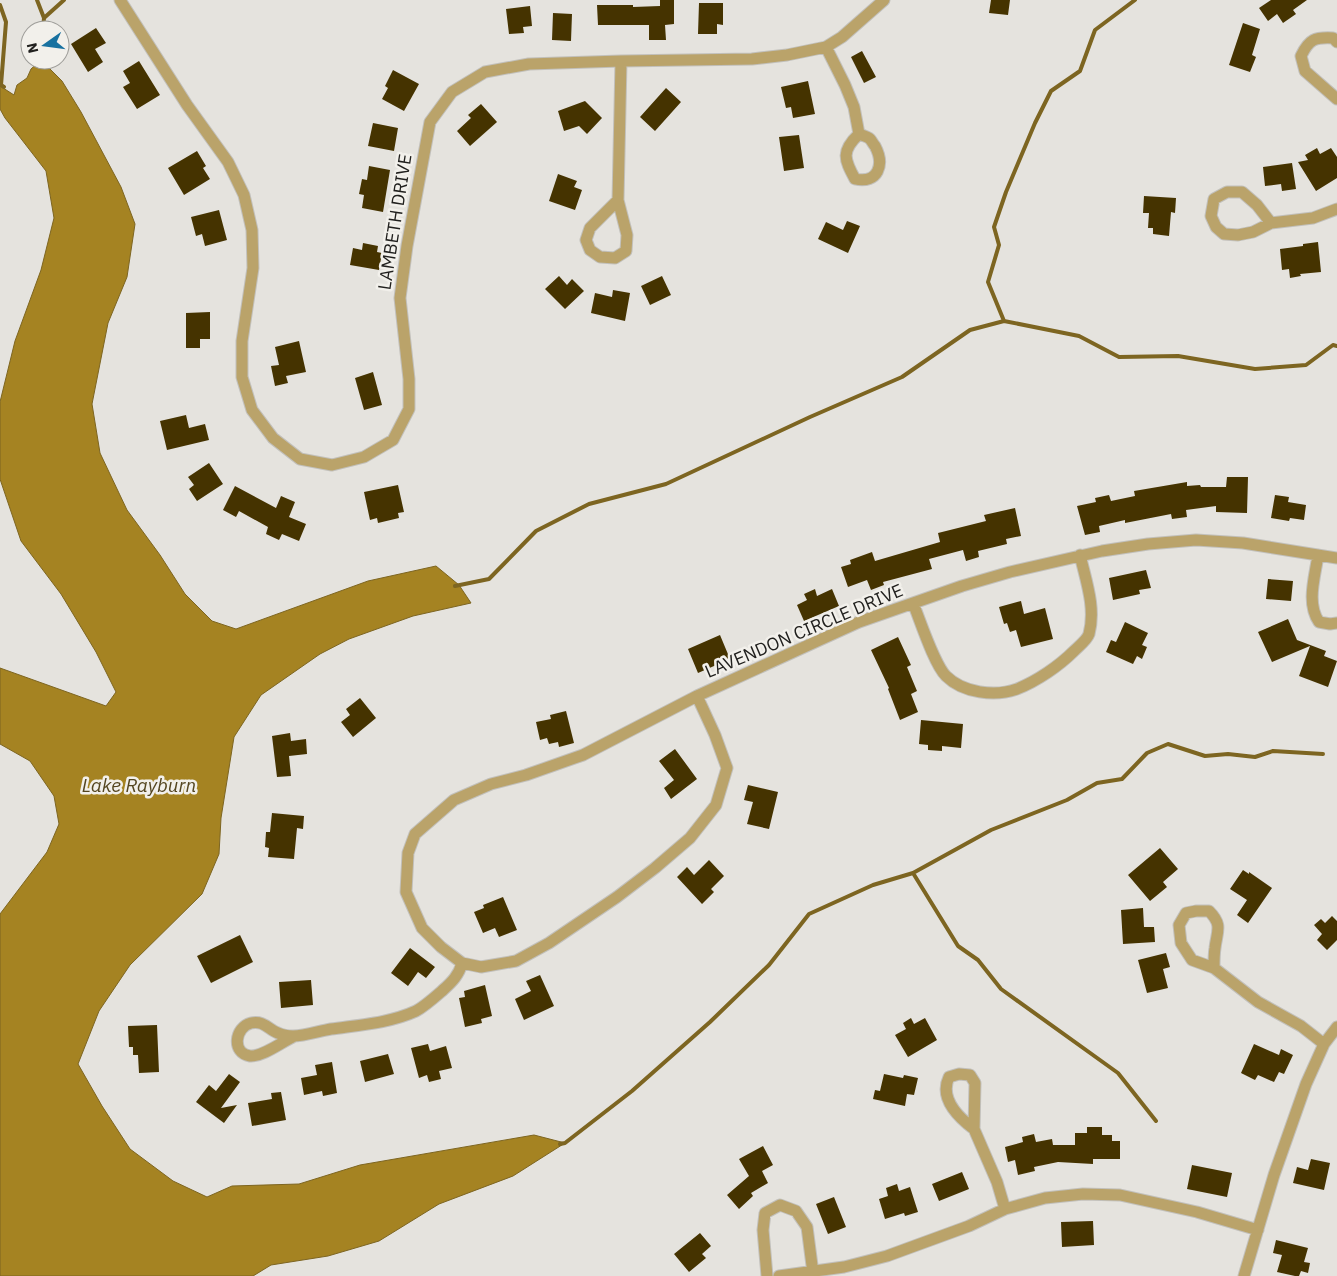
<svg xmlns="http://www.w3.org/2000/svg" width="1337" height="1276" font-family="'IBM Plex Sans',sans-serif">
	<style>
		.water { fill: #a58322; stroke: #7d6521 }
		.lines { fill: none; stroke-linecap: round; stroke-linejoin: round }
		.stream { stroke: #7d6521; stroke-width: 4 }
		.building { fill: #453300 }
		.street-casing { stroke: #c2c0bb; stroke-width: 13 }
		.street { stroke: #baa36a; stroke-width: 11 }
		.labels { text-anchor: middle; stroke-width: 5; stroke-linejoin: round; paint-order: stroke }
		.street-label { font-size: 18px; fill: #21201e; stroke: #f2f0eb }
		.water-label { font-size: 19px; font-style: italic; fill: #54451f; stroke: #f2f0eb }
	</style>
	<rect width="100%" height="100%" fill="#e5e3de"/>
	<path class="water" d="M41,60L62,81L81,112L121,187L135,224L127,277L108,323L92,404L100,453L127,510L160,555L185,594L212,621L236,629L368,581L436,566L459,585L471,603L413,616L349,639L320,654L261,695L234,737L221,818L219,854L202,894L130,965L99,1011L78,1064L102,1106L130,1149L173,1181L207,1197L232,1186L299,1184L360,1165L534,1135L565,1143L513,1176L439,1204L379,1241L328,1256L271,1265L253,1276H0V914L47,852L59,824L54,796L30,761L0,744V668L106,706L116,692L96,652L61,594L21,541L0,479V402L15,341L41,270L54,218L46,171L5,118L0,109V86L14,95L17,85L27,78L31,69Z"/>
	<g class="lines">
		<path class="stream" d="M37,0L44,18L43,30
			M0,5L6,22L1,85L4,87
			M44,18L64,0
			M1004,321L988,282L999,245L994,227L1006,192L1035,123L1051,91L1080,71L1095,30L1135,0
			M455,586L489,579L536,531L589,504L666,484L810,417L902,377L970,330L1004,321L1079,336L1119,357L1178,356L1255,369L1306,365L1333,345L1337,346
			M913,873L958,946L978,960L1001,989L1118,1073L1156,1121
			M560,1144L565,1143L632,1091L710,1022L769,965L809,914L873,885L913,873L991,830L1067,800L1097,783L1122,779L1147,753L1168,744L1205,756L1228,754L1255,757L1273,751L1323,754"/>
	</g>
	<path class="building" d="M660,0H674V24L665,25L666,40H649V25H598L597,5H633V7L660,6Z
		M991,0H1010L1008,15L989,13Z
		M1271,0H1307L1293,10L1296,14L1283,23L1277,14L1268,21L1259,8Z
		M699,3H723V25L717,24V34H698Z
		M530,6L532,26L523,27L524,33L509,34L506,9Z
		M553,13L572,14L571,41L552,40Z
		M1243,23L1260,29L1252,55L1256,57L1250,72L1229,65Z
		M96,28L106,43L95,49L103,62L88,72L71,44Z
		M862,51L876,77L864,83L851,57Z
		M139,61L160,95L137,109L123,87L130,83L123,71Z
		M393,70L419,84L404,111L382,99L388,88L385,86Z
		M808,81L815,114L793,118L791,107L786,108L781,87Z
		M666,88L681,102L655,131L640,117Z
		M585,101L602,118L587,134L579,126L564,131L558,111Z
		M481,104L497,122L470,146L457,131L471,118L468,115Z
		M373,123L398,128L394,151L368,146Z
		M799,135L804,168L784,171L779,137Z
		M1317,148L1320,154L1331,148L1337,157V178L1316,191L1298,162L1308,160L1305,155Z
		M197,151L206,166L203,168L210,179L184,195L168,168Z
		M1292,163L1296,189L1282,191L1281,184L1265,186L1263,167Z
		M369,166L390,170L383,212L362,208L364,195L359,194L362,179L367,180Z
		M558,174L577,181L574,187L582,190L575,210L549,201Z
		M1144,196L1176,198L1175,213L1171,212L1169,236L1153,234V228H1148L1149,213H1143Z
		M219,210L227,240L205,246L202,234L196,236L191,217Z
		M847,221L860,226L848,253L818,239L826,222L843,230Z
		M1318,242L1321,272L1300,274L1301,276L1290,278L1289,269L1282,270L1280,249L1303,246V244Z
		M363,243L378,246L377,252L382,253L379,270L350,265L353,248L362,250Z
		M559,276L567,285L572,279L584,291L565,309L545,289Z
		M662,276L671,295L650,305L641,286Z
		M613,290L630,293L625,321L591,313L595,293L612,297Z
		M210,312V339H200V348H186V313Z
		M299,341L306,372L286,376L288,383L275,386L271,366L279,365L275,347Z
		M373,372L382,405L364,410L355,378Z
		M186,415L189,428L205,424L209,440L167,450L160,421Z
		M209,463L223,484L197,501L189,489L194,485L188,477Z
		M1227,477H1248L1247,513L1216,512V506L1186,510L1187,517L1172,519L1171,514L1125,523V520L1099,526L1100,532L1085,535L1077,506L1096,502L1095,498L1109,495L1111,501L1135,496L1134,491L1187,482V486L1200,485L1201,487H1226Z
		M398,485L404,512L398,513L399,518L378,523L377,518L370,520L364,492Z
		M235,486L276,508L281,496L295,502L289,517L306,524L299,541L282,534L279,540L266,534L268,527L239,511L236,517L223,510Z
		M1275,495L1289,497L1288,502L1306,505L1304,520L1290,518L1289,521L1271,518Z
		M1015,508L1021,536L1006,539L1007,544L978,551L979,557L966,561L963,550L929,559L932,569L883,582L884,585L871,590L867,580L848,587L841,567L851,564L850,560L872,552L875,561L940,542L938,533L986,521L984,515Z
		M1146,570L1151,588L1139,590L1140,594L1113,600L1109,578Z
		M1268,579L1293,581L1291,601L1266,599Z
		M815,589L817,596L832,589L839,606L804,621L797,605L807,600L804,594Z
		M1021,601L1024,614L1045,608L1053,639L1021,647L1016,630L1010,632L1007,623L1004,624L999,607Z
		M1288,619L1297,640L1326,651L1324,656L1337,661L1328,687L1299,676L1310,646L1272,662L1258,632Z
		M1125,622L1148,633L1142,645L1147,647L1142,659L1137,656L1133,664L1106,652L1111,640L1116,642Z
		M720,635L730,659L698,673L688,649Z
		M898,637L911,665L907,667L917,691L911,694L918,712L900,720L888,689L889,688L871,650Z
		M360,698L376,718L353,737L341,722L350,715L346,709Z
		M566,711L574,743L559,747L558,742L549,744L547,738L540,740L536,722L551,719L550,715Z
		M921,720L963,724L961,748L942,746V751L928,750V745L919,744Z
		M290,733L291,741L306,739L307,754L289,756L291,776L277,777L272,736Z
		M675,749L697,779L671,799L664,788L674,780L659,761Z
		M748,785L778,792L769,829L747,824L753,802L744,800Z
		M272,813L304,816L303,829L297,828L294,859L268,857L269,848L265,847L266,832H270Z
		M1160,848L1178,869L1163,882L1167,887L1150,901L1128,875Z
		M709,860L724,876L711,889L714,892L702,904L677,877L687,867L694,875Z
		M1243,870L1249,874V872L1272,888L1248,923L1237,915L1247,900L1230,889Z
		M503,897L517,930L499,937L495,928L483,933L474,912L484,908L483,905Z
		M1143,908L1144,927H1154L1155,942L1123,944L1121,910Z
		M1332,916L1337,921V940L1327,950L1317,940L1322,934L1314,925L1321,919L1325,923Z
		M240,935L253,962L211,983L197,956Z
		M410,948L435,967L426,978L418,972L408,986L391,973Z
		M1166,953L1170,967L1163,969L1168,988L1147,993L1138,960Z
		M540,975L554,1006L524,1020L515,999L531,991L526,981Z
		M311,980L313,1005L281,1008L279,982Z
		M485,985L492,1016L481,1019L482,1023L465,1027L459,998L465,997L464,991Z
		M911,1018L914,1024L925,1018L937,1040L908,1057L895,1035L906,1029L903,1023Z
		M157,1025L159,1072L139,1073L138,1055H133V1047H129L128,1026Z
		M428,1044L430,1051L446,1046L452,1068L439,1071L441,1079L429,1082L427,1075L419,1078L411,1048Z
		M1254,1044L1279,1055L1281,1049L1293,1055L1284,1074L1279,1072L1274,1082L1258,1075L1255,1080L1241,1073Z
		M388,1054L394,1074L365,1082L360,1061Z
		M332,1062L337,1093L323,1096L322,1091L304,1095L301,1078L317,1075L315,1065Z
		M229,1074L240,1082L221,1108L237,1105L224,1123L196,1102L209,1085L216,1091Z
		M884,1074L903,1078L904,1075L918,1078L914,1095L907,1094L905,1106L873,1099L875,1090L880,1091Z
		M281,1092L286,1120L252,1126L248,1103L272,1099L271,1093Z
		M1087,1127H1102V1135H1112V1141H1120V1159H1093V1164L1058,1162L1034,1167L1035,1171L1018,1175L1015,1160L1008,1162L1005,1147L1023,1142L1022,1137L1034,1134L1036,1142L1052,1139L1053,1145H1075V1133H1087Z
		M763,1146L773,1165L762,1171L768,1183L751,1193L753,1196L739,1209L727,1195L749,1176L739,1159Z
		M1311,1159L1330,1163L1324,1190L1293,1183L1297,1167L1308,1170Z
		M1192,1165L1232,1173L1227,1197L1187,1189Z
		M962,1172L969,1189L939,1201L932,1184Z
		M897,1184L899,1191L910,1187L918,1212L905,1216L904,1213L885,1219L879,1199L888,1196L886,1188Z
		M834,1197L846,1227L828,1234L816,1204Z
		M1093,1221L1094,1245L1062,1247L1061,1222Z
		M700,1233L711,1246L702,1254L706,1258L689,1272L674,1254Z
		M1276,1240L1308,1248L1304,1262L1310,1263L1308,1273L1301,1271L1299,1276H1295L1277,1272L1282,1255L1273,1253Z"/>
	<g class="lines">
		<g class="street-casing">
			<path id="street" d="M120,0L187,105L228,162L244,195L252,230L253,268L242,341V377L252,410L273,438L300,459L332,465L364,457L393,440L409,409V379L400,298L407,246L430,122L452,92L485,72L529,64L621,61L752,59L787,55L826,47L842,37L884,0
				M1337,42L1333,38C1315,37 1309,39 1301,56L1305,71L1337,99
				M826,47L845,85L854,107L859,134C841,151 844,159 855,179C878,184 885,165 875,146C873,144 872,141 870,139C868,137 862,135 859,134
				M618,200L627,235L626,251L615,258L600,257L590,250L586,240L590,228L618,200L621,61
				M1271,223L1257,205L1242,192H1227L1214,199L1211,216L1216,227L1224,234L1238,235L1253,232L1271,223L1313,218L1337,209
				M1318,555C1315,577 1306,603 1319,622L1330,624L1337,623
				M913,603C920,620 934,664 946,676C963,693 995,697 1017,689C1037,681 1059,666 1074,651C1079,646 1087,640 1089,634C1096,608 1086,581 1080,555
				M697,696L715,735L727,768L716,805L690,838L655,868L617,897L549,943L516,961L481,967L462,963L441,947L422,928L406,892L408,853L415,834L454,800L491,784L526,775L583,755L697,696L859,622L962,586L1010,572L1102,551L1148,544L1196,540L1243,543L1337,558
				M1214,968L1192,960L1181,943L1179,925L1186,913L1196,911H1209C1223,925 1217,931 1215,948C1214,954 1214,961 1214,968L1258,1002L1301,1026L1324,1044
				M295,1036C283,1041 263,1057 250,1056C231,1053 235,1027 251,1023C264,1020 269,1030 278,1033C282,1035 289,1036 293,1036C305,1036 319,1031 331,1029C359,1025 390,1023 416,1011C425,1006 435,997 443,990C452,982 459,975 462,963
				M974,1129C958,1117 939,1098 949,1077L959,1074L970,1075L975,1083L974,1129L997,1182L1005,1209
				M767,1276L763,1230L765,1213L780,1205L796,1211L807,1227L813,1273
				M779,1276L844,1267L887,1256L969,1226L1005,1209L1045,1198L1083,1194L1120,1195L1197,1212L1258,1230
				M1244,1276L1274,1175L1306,1084L1324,1044L1337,1027"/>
		</g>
		<use href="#street" class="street"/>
	</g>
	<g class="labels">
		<g class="street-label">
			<text transform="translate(395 222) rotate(-81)" y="6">LAMBETH DRIVE</text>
			<text transform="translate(804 631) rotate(-23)" y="6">LAVENDON CIRCLE DRIVE</text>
		</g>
		<g class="water-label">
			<text x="139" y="792">Lake Rayburn</text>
		</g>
	</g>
	<g transform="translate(45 45) rotate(256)"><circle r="24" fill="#f2f0eb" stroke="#9e9d99"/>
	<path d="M0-4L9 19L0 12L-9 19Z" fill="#1871a0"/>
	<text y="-8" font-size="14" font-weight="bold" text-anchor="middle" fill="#21201e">N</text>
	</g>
</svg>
